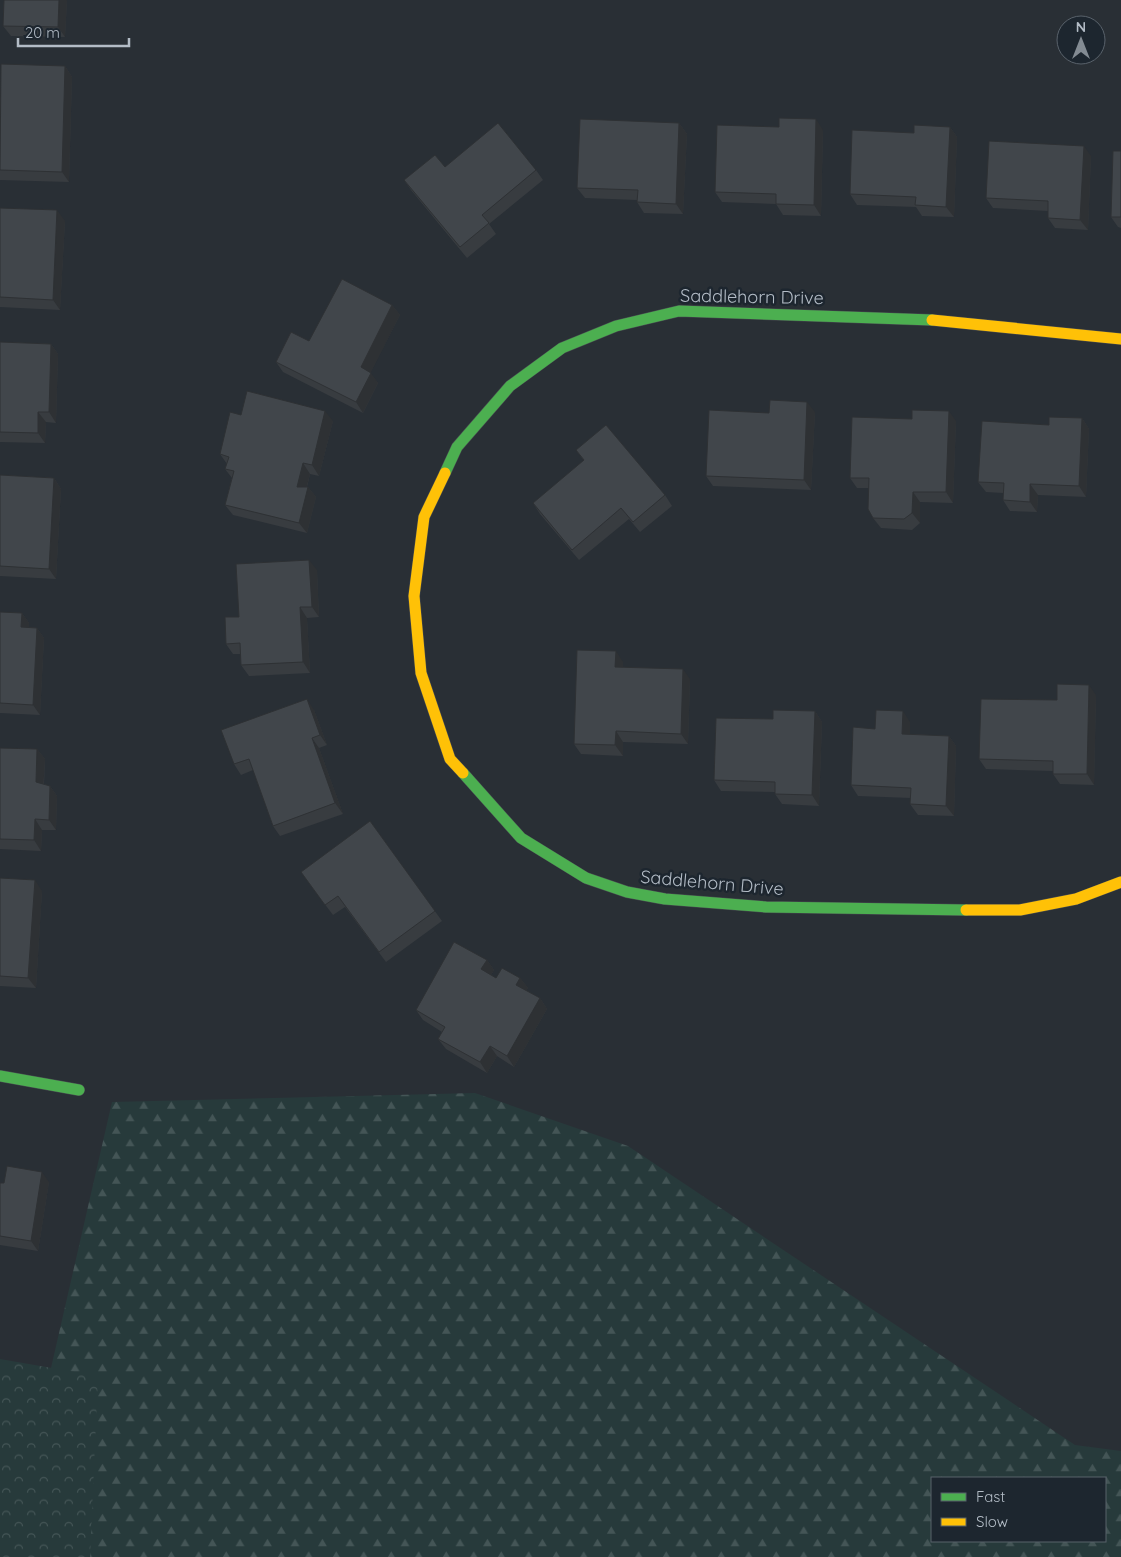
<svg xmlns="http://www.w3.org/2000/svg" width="1121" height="1557" font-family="Quicksand,sans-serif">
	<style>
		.forest { fill: url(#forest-firs); fill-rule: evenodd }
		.park { fill: url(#park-crowns) }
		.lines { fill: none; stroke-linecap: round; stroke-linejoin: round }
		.fast-casing { stroke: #474b50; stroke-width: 12 }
		.slow-casing { stroke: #474b50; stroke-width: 12 }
		.fast { stroke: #4caf50; stroke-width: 11 }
		.slow { stroke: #ffc107; stroke-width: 11 }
		.wall { fill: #383c40 }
		.shaded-wall { fill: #2e3134 }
		.building { fill: #41464b; stroke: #2e3134 }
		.labels { text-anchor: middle; stroke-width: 5; stroke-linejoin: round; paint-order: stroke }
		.street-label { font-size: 18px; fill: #b3bcc6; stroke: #1d262f }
	</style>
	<defs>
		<pattern id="forest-firs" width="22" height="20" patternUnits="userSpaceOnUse" patternTransform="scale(1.25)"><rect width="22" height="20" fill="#273a3b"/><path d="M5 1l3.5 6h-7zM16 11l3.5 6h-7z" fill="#445556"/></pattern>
		<pattern id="park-crowns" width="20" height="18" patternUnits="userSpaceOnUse" patternTransform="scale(1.25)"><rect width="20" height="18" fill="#273a3b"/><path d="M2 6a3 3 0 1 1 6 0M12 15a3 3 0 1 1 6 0" fill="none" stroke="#445556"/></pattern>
	</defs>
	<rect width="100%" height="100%" fill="#292f35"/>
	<path class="forest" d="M475,1093L628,1146L1075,1445L1121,1451V1557H23L51,1368L112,1102ZM932,1478H1105V1541H932Z"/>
	<path class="park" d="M0,1359L98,1376L90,1557H0Z"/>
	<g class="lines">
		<g class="fast-casing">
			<path id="fast" d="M445,473L457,447L510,386L562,348L616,326L679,311L932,320
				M463,773L521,838L586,878L627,892L665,899L766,907L966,910
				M0,1076L79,1090"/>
		</g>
		<g class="slow-casing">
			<path id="slow" d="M932,320L1121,339
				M445,473L424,517L414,596L421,673L450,759L463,773
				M966,910H1020L1076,899L1121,882"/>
		</g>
		<use href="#fast" class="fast"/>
		<use href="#slow" class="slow"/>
	</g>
	<path class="wall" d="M4,0H79H67L65,37L11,36L3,26Z
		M65,66L72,77L69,182L0,180V98Z
		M679,123L687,134L683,214L644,213L637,202V200L585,198L577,188Z
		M779,127L823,130L821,216L783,215L776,204L722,202L715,192Z
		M950,127L957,137L954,217L922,216L916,207L857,205L850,194L914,133Z
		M1121,151V228L1118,227L1111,217Z
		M1091,156L1088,230L1055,228L1048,218V211L993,208L986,198Z
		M445,167L536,170L543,180L489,224L496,234L467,258L411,190L404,180Z
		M0,208L65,221L60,310L0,307Z
		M392,305L400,315L370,373L378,383L363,413L283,372L276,362L309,341Z
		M0,342L51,344L58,354L56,423L46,422L45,443L0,442Z
		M815,412L811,490L713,486L706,476L769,413Z
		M241,415L333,421L319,476L310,474L307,487H308L316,497L307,533L233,515L225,505L232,478L225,469L227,464L220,454Z
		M1082,418L1089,429L1086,497L1038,495L1037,512L1010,511L1003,500V493L986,492L978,482L1049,425Z
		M956,421L953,503L920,502V523L912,530L881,528L873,518L869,488H857L850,478Z
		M576,450L665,495L672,506L640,532L629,519L579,560L540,514L533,503L584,461Z
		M0,475L54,478L61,489L56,579L0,576Z
		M317,570L319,617L307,618L310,673L249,676L241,665V654H233L226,644L239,617Z
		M0,612L22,613L29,623V627L37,628L44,638L40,715L0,713Z
		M623,662V667L690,679L688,744L623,742V756L581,754L574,744Z
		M1096,695L1094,785L1060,784L1053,774V771L986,769L979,759L1057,700Z
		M314,710L327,745L319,748L343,814L280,836L273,826L253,770L241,775L234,764Z
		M815,711L822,722L819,806L782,804L775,794V792L721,791L714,780Z
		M910,722V734L949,736L956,746L954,816L918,815L910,804L911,798L858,796L851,785L875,729Z
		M0,748L37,749L45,759L44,784L50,786L57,796L56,830H42L41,851L0,849Z
		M370,821L442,921L386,962L345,907L333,915L308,882Z
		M0,878L42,891L36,988L0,986Z
		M487,960L494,970L491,975L496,978H520L528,988L526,991L540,998L547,1009L514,1067L497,1056L487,1073L446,1049L438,1039L442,1032L423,1020L416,1010Z
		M49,1182L38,1251L0,1245V1183Z"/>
	<path class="shaded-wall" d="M59,0H67L65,37L58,27Z
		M65,66L72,77L69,182L62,172Z
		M816,119L823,130L821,216L814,205Z
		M679,123L687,134L683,214L676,204Z
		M950,127L957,137L954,217L946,207Z
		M1084,146L1091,156L1088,230L1080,220Z
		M57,210L65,221L60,310L53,300Z
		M392,305L400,315L368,378L361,367Z
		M51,344L58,354L56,423L49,412Z
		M371,373L378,383L363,413L356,402Z
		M807,402L815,412L811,490L804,480Z
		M325,411L333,421L319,476L312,465Z
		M949,411L956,421L953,503L946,492Z
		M38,412L46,422L45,443L38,433Z
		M1082,418L1089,429L1086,497L1079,486Z
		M303,463L310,474L304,497L297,487Z
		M54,478L61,489L56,579L49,569Z
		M1030,484L1038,495L1037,512L1030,502Z
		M308,487L316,497L307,533L299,523Z
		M913,492L920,502V523L912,513Z
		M309,560L317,570L319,617L312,607Z
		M300,607L307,618L310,673L303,662Z
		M22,613L29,623V638L21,627Z
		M37,628L44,638L40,715L33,705Z
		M616,651L623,662V677L615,667Z
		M683,669L690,679L688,744L681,734Z
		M1089,685L1096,695L1094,785L1087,774Z
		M307,699L314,710L327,745L320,735Z
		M815,711L822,722L819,806L812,795Z
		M903,711L910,722V745L902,734Z
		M616,731L623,742V756L615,745Z
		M949,736L956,746L954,816L946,806Z
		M312,738L319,748L343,814L335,803Z
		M37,749L45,759L43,792L36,782Z
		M50,786L57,796L56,830L49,820Z
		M35,819L42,830L41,851L34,840Z
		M35,880L42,891L36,988L28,978Z
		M487,960L494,970L488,980L481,969Z
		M520,978L528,988L523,995L516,985Z
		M540,998L547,1009L514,1067L507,1056Z
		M490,1046L497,1056L487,1073L480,1062Z
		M42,1172L49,1182L38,1251L31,1241Z"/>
	<path class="building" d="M4,0H59L58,27L3,26Z
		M1,64L65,66L62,172L0,170Z
		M779,118L816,119L814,205L776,204V194L715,192L717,125L779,127Z
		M580,119L679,123L676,204L637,202L638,190L577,188Z
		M498,123L536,170L482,215L489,223L460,247L404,180L435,155L445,167Z
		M914,125L950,127L946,207L915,205L916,197L850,194L852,130L914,133Z
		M989,141L1084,146L1080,220L1048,218V201L986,198Z
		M1113,151H1121V217H1111Z
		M0,208L57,210L53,300L0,297Z
		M342,279L392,305L361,367L371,373L356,402L276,362L291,332L309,341Z
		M0,342L51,344L49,412H38V433L0,432Z
		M247,391L325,411L312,465L303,463L297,487H308L299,523L225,505L234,471L225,469L229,457L220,454L230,412L241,415Z
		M770,400L807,402L804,480L706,476L709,410L769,413Z
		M912,410L949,411L946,492H913L912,513L904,519L873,518L868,509L869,478H850L852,417L912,419Z
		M1049,417L1082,418L1079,486L1030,484V502L1003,500L1004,483L978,482L982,421L1049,425Z
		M606,425L665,495L633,522L621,508L572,550L533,503L584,460L576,450Z
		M0,475L54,478L49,569L0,566Z
		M309,560L312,607H300L303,662L241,665L240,643L226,644L225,617H239L236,564Z
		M0,612L22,613L21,627L37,628L33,705L0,703Z
		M577,650L616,651L615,667L683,669L681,734L616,731L615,745L574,744Z
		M1057,684L1089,685L1087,774H1053V761L979,759L981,699L1057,700Z
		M307,699L320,735L312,738L335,803L273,826L249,759L234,764L221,730Z
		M773,710L815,711L812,795L775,794V782L714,780L716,718L773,719Z
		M876,710L903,711L902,734L949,736L946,806L910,804L911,788L851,785L853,727L875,729Z
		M0,748L37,749L36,782L50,786L49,820L35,819L34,840L0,839Z
		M370,821L435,911L379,952L338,896L325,905L301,872Z
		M0,878L35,880L28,978L0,976Z
		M454,942L487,960L481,969L496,978L502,968L520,978L516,985L540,998L507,1056L490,1046L480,1062L438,1039L445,1027L416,1010Z
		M7,1166L42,1172L31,1241L0,1236V1183H4Z"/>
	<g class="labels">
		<g class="street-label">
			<text transform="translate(752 297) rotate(1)" y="6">Saddlehorn Drive</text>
			<text transform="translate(712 883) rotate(5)" y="6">Saddlehorn Drive</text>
		</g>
	</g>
	<rect x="931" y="1477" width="175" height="65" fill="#1d262f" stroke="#59626b"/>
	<rect x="941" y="1493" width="25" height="8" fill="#4caf50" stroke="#59626b"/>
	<text x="976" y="1502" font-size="15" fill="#b3bcc6">Fast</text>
	<rect x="941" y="1518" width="25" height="8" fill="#ffc107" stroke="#59626b"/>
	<text x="976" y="1527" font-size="15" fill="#b3bcc6">Slow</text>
	<g transform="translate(1081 40)"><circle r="24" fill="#1d262f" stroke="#59626b"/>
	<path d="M0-4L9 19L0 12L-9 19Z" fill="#838b93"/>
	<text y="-8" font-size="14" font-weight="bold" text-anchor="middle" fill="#b3bcc6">N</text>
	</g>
	<path d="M18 38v8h111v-8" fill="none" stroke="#b3bcc6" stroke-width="2.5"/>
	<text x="25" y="38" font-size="15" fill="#b3bcc6" stroke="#1d262f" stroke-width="4" paint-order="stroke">20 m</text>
</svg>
